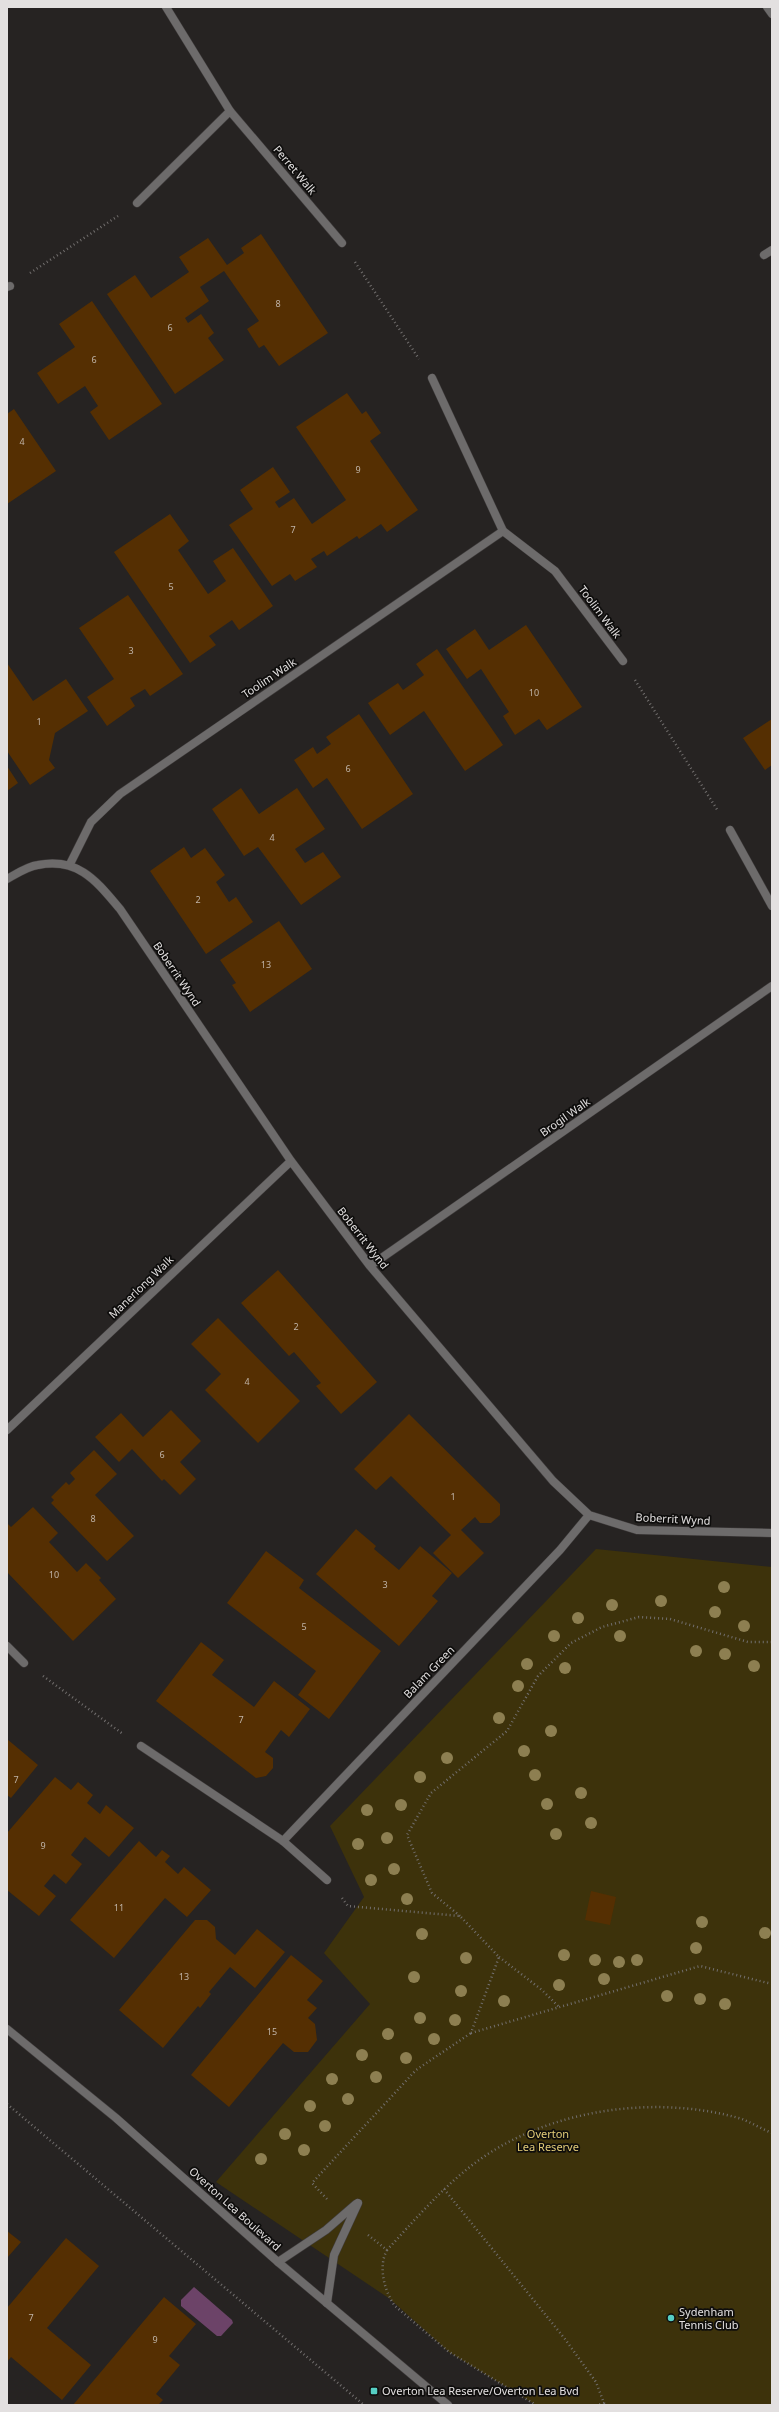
<svg xmlns="http://www.w3.org/2000/svg" width="779" height="2412" font-family="'Noto Sans',sans-serif">
	<style>
		.green { fill: #3d320b }
		.water { fill: #6c4368 }
		.building { fill: #552f02 }
		.lines { fill: none; stroke-linecap: round; stroke-linejoin: round }
		.service-casing { stroke: #403d3d; stroke-width: 9 }
		.minor-casing { stroke: #403d3d; stroke-width: 9 }
		.tertiary-casing { stroke: #403d3d; stroke-width: 9 }
		.path { stroke: #726f6e; stroke-width: 2.5; stroke-dasharray: 1 3; stroke-linecap: butt }
		.service { stroke: #6d6b6b; stroke-width: 8 }
		.minor { stroke: #6d6b6b; stroke-width: 8 }
		.tertiary { stroke: #6d6b6b; stroke-width: 8 }
		.tree { fill: #8d7f51 }
		.poi-dot { fill: #56cec3; stroke: #0e0d0c; stroke-width: 1.5 }
		.labels { text-anchor: middle; stroke-width: 3.5; stroke-linejoin: round; paint-order: stroke }
		.number-label { font-size: 9px; fill: #c0b4a8 }
		.street-label { font-size: 11px; fill: #e3e0e0; stroke: #0e0d0c }
		.park-label { font-size: 11px; fill: #e2cb77; stroke: #0e0d0c }
		.poi-label { font-size: 11px; fill: #e3e0e0; stroke: #0e0d0c; text-anchor: start }
	</style>
	<rect width="100%" height="100%" fill="#262322"/>
	<path class="green" d="M596,1549L772,1567V2405H536L449,2352L390,2299L216,2182L370,2004L324,1953L364,1897L330,1826Z"/>
	<path class="water" d="M194,2287L232,2320L233,2323L221,2336H217L181,2306V2300Z"/>
	<path class="building" d="M261,234L328,333L279,366L264,345L259,348L247,329L259,321L224,271L200,287L209,301L185,318L188,323L201,314L214,333L208,338L224,360L175,394L107,294L135,275L151,298L189,272L179,257L208,238L227,265L244,253L241,248Z
		M92,301L162,404L109,440L90,412L98,406L85,386L58,404L37,373L75,347L59,324Z
		M347,393L362,414L366,411L381,433L370,441L418,510L387,532L381,524L359,539L357,536L327,556L324,551L311,559L317,567L295,581L290,574L272,586L229,525L253,509L240,490L273,467L290,492L275,502L279,508L294,498L312,524L346,500L296,427Z
		M14,409L56,471L7,504V414Z
		M170,514L189,541L178,550L208,594L226,581L213,561L233,548L273,606L239,630L232,620L209,636L216,645L190,663L114,552Z
		M128,595L183,674L150,696L145,689L130,698L135,706L107,726L87,697L114,679L79,628Z
		M526,625L582,707L547,730L539,719L515,735L503,716L509,712L481,669L467,679L446,649L475,629L489,650Z
		M437,649L503,745L465,771L424,711L390,735L368,703L398,683L403,690L424,675L416,664Z
		M7,663L33,701L66,679L88,711L55,733L49,760L55,768L30,785L7,751Z
		M359,714L413,794L362,829L327,778L313,788L294,760L313,747L317,754L331,744L326,737Z
		M772,719V765L765,770L743,738Z
		M7,766L18,783L7,791Z
		M241,788L259,814L297,788L325,829L295,849L305,863L323,852L341,877L301,905L258,847L244,856L212,809Z
		M184,847L191,858L205,848L225,875L216,882L229,902L236,897L253,922L206,954L150,871Z
		M279,921L312,969L250,1012L232,985L236,983L220,960Z
		M278,1270L377,1382L341,1414L316,1386L321,1383L294,1352L289,1356L241,1303Z
		M218,1318L300,1401L258,1443L205,1390L221,1374L191,1344Z
		M171,1410L201,1441L180,1462L196,1479L180,1495L164,1479L162,1481L132,1449L119,1462L95,1437L121,1413L143,1437Z
		M409,1414L500,1504V1515L491,1523H480L475,1517L461,1530L484,1553L458,1578L433,1553L451,1535L391,1476L376,1490L354,1469Z
		M94,1450L117,1474L95,1495L134,1536L107,1561L51,1503L54,1500L51,1497L66,1482L69,1485L75,1479L70,1473Z
		M33,1507L58,1533L49,1542L77,1572L86,1563L101,1578L99,1580L116,1599L73,1641L7,1572V1523L11,1527Z
		M356,1529L376,1546L374,1549L399,1570L420,1546L452,1573L432,1596L438,1601L399,1646L316,1574Z
		M266,1551L304,1580L299,1588L381,1651L329,1719L298,1695L316,1671L227,1603Z
		M201,1642L224,1660L212,1675L254,1707L274,1681L310,1709L289,1737L281,1730L265,1752L273,1758V1768L266,1776L256,1778L156,1701Z
		M7,1739L38,1765L11,1798L7,1795Z
		M55,1777L71,1790L78,1782L93,1795L87,1803L100,1814L106,1805L134,1828L109,1857L85,1837L71,1855L82,1864L66,1884L54,1874L44,1886L56,1896L39,1916L7,1890V1833Z
		M139,1841L156,1857L162,1850L170,1856L165,1862L178,1874L184,1867L211,1890L187,1917L165,1898L114,1958L70,1920Z
		M591,1891L616,1897L610,1925L585,1920Z
		M195,1920H207L215,1927L216,1939L235,1955L257,1929L285,1952L255,1988L230,1967L209,1992L211,1994L200,2008L198,2006L163,2048L119,2010Z
		M291,1955L323,1981L307,2000L317,2008L308,2018L315,2024L317,2040L308,2052H294L283,2043L229,2107L191,2075Z
		M7,2231L21,2242L7,2258Z
		M66,2238L99,2266L47,2328L91,2365L62,2400L11,2357L7,2362V2308Z
		M164,2297L196,2324L169,2356L180,2365L156,2394L163,2400L158,2405H73Z"/>
	<g class="lines">
		<g class="service-casing">
			<path id="service" d="M137,203L230,111L342,243
				M764,255L772,250
				M7,287L10,286
				M432,378L503,531L555,571L623,661
				M730,830L772,906
				M7,1646L24,1663
				M141,1746L283,1841L327,1880
				M278,2262L326,2230L356,2204
				M327,2303L334,2255L358,2203"/>
		</g>
		<g class="minor-casing">
			<path id="minor" d="M166,7L230,111
				M767,7L772,14
				M70,864L91,822L120,794L503,531
				M7,879C16,874 28,866 38,865C79,857 97,882 120,909L291,1161L370,1266L553,1481L589,1515L637,1530L772,1533
				M370,1266L772,986
				M7,1430L291,1161
				M283,1841L560,1550L589,1515"/>
		</g>
		<g class="tertiary-casing">
			<path id="tertiary" d="M7,2029L116,2118L278,2262L448,2405"/>
		</g>
		<path class="path" d="M355,262L419,359
			M30,273L118,216
			M635,680L718,811
			M43,1676L123,1734
			M342,1898L348,1906L460,1916L499,1957L471,2033L700,1966L772,1984
			M460,1916L432,1893L407,1835L431,1793L507,1731L538,1676L571,1643L602,1627L639,1617L670,1619L748,1642H772
			M499,1957L542,1990L559,2007
			M7,2104L364,2405
			M444,2189L565,2339L596,2382L604,2403L598,2405
			M327,2199L312,2183L416,2070L471,2033
			M368,2235L387,2250C414,2221 439,2191 471,2166C543,2110 654,2093 742,2119C752,2123 762,2129 772,2133
			M387,2250C378,2266 384,2291 395,2306L449,2352L536,2405"/>
		<use href="#service" class="service"/>
		<use href="#minor" class="minor"/>
		<use href="#tertiary" class="tertiary"/>
	</g>
	<g class="tree">
		<circle cx="724" cy="1587" r="6"/>
		<circle cx="661" cy="1601" r="6"/>
		<circle cx="612" cy="1605" r="6"/>
		<circle cx="715" cy="1612" r="6"/>
		<circle cx="578" cy="1618" r="6"/>
		<circle cx="744" cy="1626" r="6"/>
		<circle cx="554" cy="1636" r="6"/>
		<circle cx="620" cy="1636" r="6"/>
		<circle cx="696" cy="1651" r="6"/>
		<circle cx="725" cy="1654" r="6"/>
		<circle cx="527" cy="1664" r="6"/>
		<circle cx="754" cy="1666" r="6"/>
		<circle cx="565" cy="1668" r="6"/>
		<circle cx="518" cy="1686" r="6"/>
		<circle cx="499" cy="1718" r="6"/>
		<circle cx="551" cy="1731" r="6"/>
		<circle cx="524" cy="1751" r="6"/>
		<circle cx="447" cy="1758" r="6"/>
		<circle cx="535" cy="1775" r="6"/>
		<circle cx="420" cy="1777" r="6"/>
		<circle cx="581" cy="1793" r="6"/>
		<circle cx="547" cy="1804" r="6"/>
		<circle cx="401" cy="1805" r="6"/>
		<circle cx="367" cy="1810" r="6"/>
		<circle cx="591" cy="1823" r="6"/>
		<circle cx="556" cy="1834" r="6"/>
		<circle cx="387" cy="1838" r="6"/>
		<circle cx="358" cy="1844" r="6"/>
		<circle cx="394" cy="1869" r="6"/>
		<circle cx="371" cy="1880" r="6"/>
		<circle cx="407" cy="1899" r="6"/>
		<circle cx="702" cy="1922" r="6"/>
		<circle cx="765" cy="1933" r="6"/>
		<circle cx="422" cy="1934" r="6"/>
		<circle cx="696" cy="1948" r="6"/>
		<circle cx="564" cy="1955" r="6"/>
		<circle cx="466" cy="1958" r="6"/>
		<circle cx="595" cy="1960" r="6"/>
		<circle cx="637" cy="1960" r="6"/>
		<circle cx="619" cy="1962" r="6"/>
		<circle cx="414" cy="1977" r="6"/>
		<circle cx="604" cy="1979" r="6"/>
		<circle cx="559" cy="1985" r="6"/>
		<circle cx="461" cy="1991" r="6"/>
		<circle cx="667" cy="1996" r="6"/>
		<circle cx="700" cy="1999" r="6"/>
		<circle cx="504" cy="2001" r="6"/>
		<circle cx="725" cy="2004" r="6"/>
		<circle cx="420" cy="2018" r="6"/>
		<circle cx="455" cy="2020" r="6"/>
		<circle cx="388" cy="2034" r="6"/>
		<circle cx="434" cy="2039" r="6"/>
		<circle cx="362" cy="2055" r="6"/>
		<circle cx="406" cy="2058" r="6"/>
		<circle cx="376" cy="2077" r="6"/>
		<circle cx="332" cy="2079" r="6"/>
		<circle cx="348" cy="2099" r="6"/>
		<circle cx="310" cy="2106" r="6"/>
		<circle cx="325" cy="2126" r="6"/>
		<circle cx="285" cy="2134" r="6"/>
		<circle cx="304" cy="2150" r="6"/>
		<circle cx="261" cy="2159" r="6"/>
	</g>
	<g class="poi-dot">
		<circle cx="671" cy="2318" r="4"/>
		<rect x="370" y="2387" width="8" height="8" rx="2"/>
	</g>
	<g class="labels">
		<g class="number-label">
			<text x="278" y="307">8</text>
			<text x="170" y="331">6</text>
			<text x="94" y="363">6</text>
			<text x="22" y="445">4</text>
			<text x="358" y="473">9</text>
			<text x="293" y="533">7</text>
			<text x="171" y="590">5</text>
			<text x="131" y="654">3</text>
			<text x="534" y="696">10</text>
			<text x="39" y="725">1</text>
			<text x="348" y="772">6</text>
			<text x="272" y="841">4</text>
			<text x="198" y="903">2</text>
			<text x="266" y="968">13</text>
			<text x="296" y="1330">2</text>
			<text x="247" y="1385">4</text>
			<text x="162" y="1458">6</text>
			<text x="453" y="1500">1</text>
			<text x="93" y="1522">8</text>
			<text x="54" y="1578">10</text>
			<text x="385" y="1588">3</text>
			<text x="304" y="1630">5</text>
			<text x="241" y="1723">7</text>
			<text x="16" y="1783">7</text>
			<text x="43" y="1849">9</text>
			<text x="119" y="1911">11</text>
			<text x="184" y="1980">13</text>
			<text x="272" y="2035">15</text>
			<text x="31" y="2321">7</text>
			<text x="155" y="2343">9</text>
		</g>
		<g class="street-label">
			<text transform="translate(295 170) rotate(50)" y="4">Perret Walk</text>
			<text transform="translate(600 612) rotate(53)" y="4">Toolim Walk</text>
			<text transform="translate(269 678) rotate(-34)" y="4">Toolim Walk</text>
			<text transform="translate(177 974) rotate(56)" y="4">Boberrit Wynd</text>
			<text transform="translate(565 1117) rotate(-35)" y="4">Brogil Walk</text>
			<text transform="translate(363 1238) rotate(52)" y="4">Boberrit Wynd</text>
			<text transform="translate(141 1287) rotate(-44)" y="4">Manerlong Walk</text>
			<text transform="translate(673 1519) rotate(3)" y="4">Boberrit Wynd</text>
			<text transform="translate(429 1672) rotate(-46)" y="4">Balam Green</text>
			<text transform="translate(235 2209) rotate(42)" y="4">Overton Lea Boulevard</text>
		</g>
		<g class="park-label">
			<text x="548" y="2138">Overton<tspan x="548" dy="13">Lea Reserve</tspan></text>
		</g>
		<g class="poi-label">
			<text x="679" y="2316">Sydenham<tspan x="679" dy="13">Tennis Club</tspan></text>
			<text x="382" y="2395">Overton Lea Reserve/Overton Lea Bvd</text>
		</g>
	</g>
	<rect width="779" height="2412" fill="none" stroke="#e3e0e0" stroke-width="16"/>
</svg>
